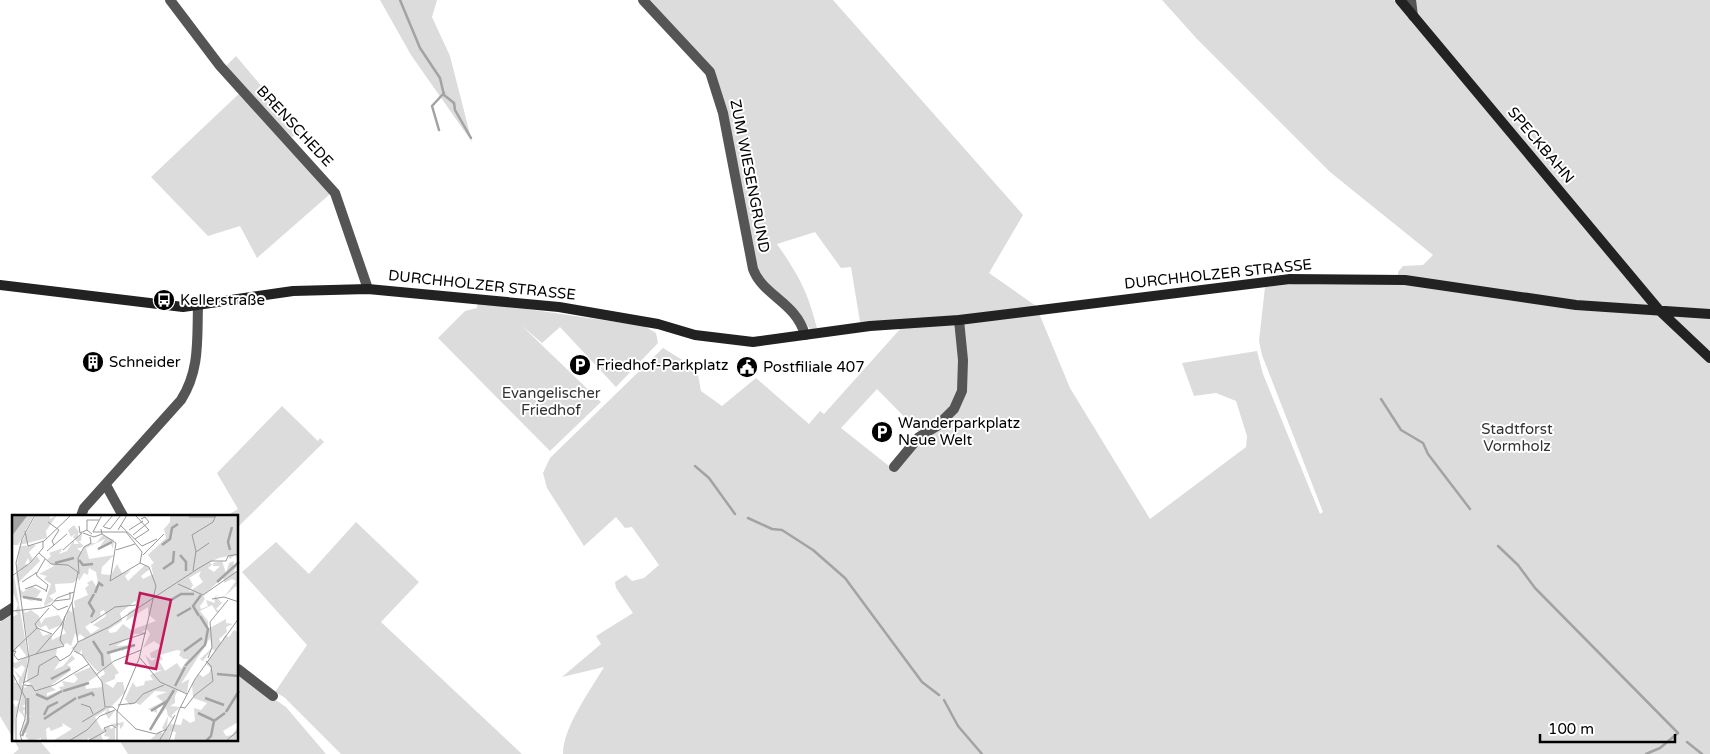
<svg xmlns="http://www.w3.org/2000/svg" width="1710" height="754" font-family="'Varela Round',sans-serif">
	<style>
		.green { fill: #dcdcdc; fill-rule: evenodd }
		.lines { fill: none; stroke-linecap: round; stroke-linejoin: round }
		.stream { stroke: #a3a3a3; stroke-width: 2.5 }
		.street { stroke: #555; stroke-width: 10 }
		.secondary { stroke: #222; stroke-width: 10 }
		.labels { text-anchor: middle; stroke-width: 4; stroke-linejoin: round; paint-order: stroke }
		.street-label { font-size: 15px; fill: #000; stroke: #fff }
		.poi-label { font-size: 15px; fill: #000; stroke: #fff; text-anchor: start }
		.park-label { font-size: 15px; fill: #333; stroke: #fff }
		.inset-river { fill: none; stroke: #a3a3a3; stroke-width: 2.5 }
		.inset-road { fill: none; stroke: #999; stroke-width: 1 }
		.view { fill: #c2185b; fill-opacity: 0.15; stroke: #c2185b; stroke-width: 2.5 }
		.inset-edge { fill: none; stroke: #000; stroke-width: 2.5 }
	</style>
	<rect width="100%" height="100%" fill="#fff"/>
	<path class="green" d="M380,0H437L432,17L450,56L472,142L411,55Z
		M650,0H833L1023,215L989,273L1036,306L1070,388L1150,519L1246,447L1247,436L1236,401L1216,393L1194,396L1182,363L1257,351L1263,374L1320,514L1323,512L1262,355L1259,341L1265,287L1294,284H1398V272L1403,266L1423,265L1433,255L1330,172L1197,39L1162,0H1394L1402,8L1416,0H1710V754H563C563,727 590,691 604,667L562,677L601,644L596,636L633,613L616,588L615,582L626,575L632,581L644,578L659,565L632,527L625,528L616,517L584,546L547,488L543,473L550,458L663,348L697,369L701,391L722,406L756,378L809,424L820,411L824,414L901,328L860,322L851,267L841,268L815,232L777,244C798,274 808,292 817,328L811,330L795,311L757,275L723,103L688,43ZM877,389L922,435L894,470L841,428Z
		M236,56L301,133L292,137L277,123L330,194L257,258L240,226L208,236L151,177L245,88L225,67Z
		M478,302L644,326L656,333L658,343L616,387L560,327L542,343L521,325L601,402L550,451L438,338L465,311L477,308Z
		M282,406L318,441L320,438L324,442L238,527V516H226L238,509L217,473Z
		M356,522L419,582L381,622L522,754H341L284,697L275,692L307,645L242,572L276,542L309,574Z
		M14,614V740L0,716V622Z
		M238,674L286,707L326,754H128L119,740H238Z
		M14,740H39L51,754H13L19,749Z"/>
	<g class="lines">
		<path class="stream" d="M400,0L420,48L440,78L444,95L454,103L455,110L471,138
			M439,130L432,106L444,93
			M1381,399L1401,430L1423,443L1428,454L1470,509
			M695,466L709,478L735,514
			M748,518L772,529L782,530L813,550L845,578L922,682L939,695
			M1498,546L1518,565L1535,588L1678,733L1660,748L1646,754
			M944,700L958,726L982,754
			M1687,742L1702,754"/>
		<path class="street" d="M170,0L220,66L335,193L368,289
			M643,0L710,72L723,113L753,269C763,296 796,302 805,335
			M1411,0L1413,16
			M894,467L919,437L937,426L954,409L962,391L963,360L959,320
			M106,485L123,516
			M81,516L84,508L181,400C200,370 197,340 198,305
			M0,616L14,607
			M238,669L273,696"/>
		<path class="secondary" d="M1400,0L1659,310L1710,358
			M0,285L183,307L293,291L368,289L559,307L658,324L695,335L753,342L870,326L959,320L1290,279L1405,280L1576,305L1710,314"/>
	</g>
	<defs>
		<g id="bus-disc" transform="scale(1.125)"><circle r="9.5" fill="#000" stroke="#fff"/><path d="M-5-6H5V4H4V6H2V4H-2V6H-4V4H-5ZM-3.5-4V0h7V-4ZM-3.5 1.2v1.5H-2V1.2ZM2 1.2v1.5H3.5V1.2Z" fill="#fff"/></g>
		<g id="building-disc" transform="scale(1.125)"><circle r="9.5" fill="#000" stroke="#fff"/><path d="M-4-6H4V6H1V3H-1V6H-4ZM-2.5-4.3h1.7v1.8h-1.7ZM.8-4.3h1.7v1.8H.8ZM-2.5-1h1.7V.8h-1.7ZM.8-1h1.7V.8H.8Z" fill="#fff"/></g>
		<g id="parking-disc" transform="scale(1.125)"><circle r="9.5" fill="#000" stroke="#fff"/><path d="M-3.5-5.5H1a3.5 3.5 0 0 1 0 7H-1V5.5H-3.5ZM-1-3.4V-.6H.8a1.4 1.4 0 0 0 0-2.8Z" fill="#fff"/></g>
		<g id="civic-disc" transform="scale(1.125)"><circle r="9.5" fill="#000" stroke="#fff"/><path d="M-.6-6.5H3V-4.5H.6V-3L4-1V1h2V6H-6V1h2V-1L-.6-3ZM-1.2 2.5V6h2.4V2.5Z" fill="#fff"/></g>
	</defs>
	<g fill-rule="evenodd">
		<use href="#bus-disc" x="164" y="300"/>
		<use href="#building-disc" x="93" y="362"/>
		<use href="#parking-disc" x="580" y="365"/>
		<use href="#civic-disc" x="747" y="367"/>
		<use href="#parking-disc" x="882" y="432"/>
	</g>
	<g class="labels">
		<g class="street-label">
			<text transform="translate(295 126) rotate(47)" y="5">BRENSCHEDE</text>
			<text transform="translate(1541 145) rotate(50)" y="5">SPECKBAHN</text>
			<text transform="translate(750 176) rotate(79)" y="5">ZUM WIESENGRUND</text>
			<text transform="translate(1218 274) rotate(-6)" y="5">DURCHHOLZER STRASSE</text>
			<text transform="translate(482 285) rotate(6)" y="5">DURCHHOLZER STRASSE</text>
		</g>
		<g class="poi-label">
			<text x="180" y="305">Kellerstraße</text>
			<text x="109" y="367">Schneider</text>
			<text x="596" y="370">Friedhof-Parkplatz</text>
			<text x="763" y="372">Postfiliale 407</text>
			<text x="898" y="428">Wanderparkplatz<tspan x="898" dy="17">Neue Welt</tspan></text>
		</g>
		<g class="park-label">
			<text x="551" y="398">Evangelischer<tspan x="551" dy="17">Friedhof</tspan></text>
			<text x="1517" y="434">Stadtforst<tspan x="1517" dy="17">Vormholz</tspan></text>
		</g>
	</g>
	<g transform="translate(12 515)">
		<rect width="226" height="226" fill="#fff"/>
		<path d="M16,0H22L6,30H0V21ZM24,0H38V4L45,0L34,16L35,23L8,30ZM158,0H226V43L223,41L225,39L218,44L216,41L207,43L198,47L200,50L196,53L202,57L208,51H201V48L210,46L214,58L217,48L222,46L221,53L226,47L222,57L226,55V73L224,71L212,82L224,66L220,64L212,68L211,62L191,81L193,84L188,91L189,94L196,91L194,85L203,88L202,83L206,79L204,82L210,88L204,94L207,96L205,98L200,90L188,96L196,106V114L214,104V108L221,109L214,112L215,117L207,124L209,128L213,120L217,122L222,115L226,117V207L211,216L214,221L220,220L226,212V226H162L164,217L159,216L156,226H137L148,216L151,219L153,216L150,213L156,201L154,193L143,208L142,205L154,188L145,193V198L136,194L151,187L144,181L155,177L143,176L128,190L124,188L118,190L113,184L121,167L124,172L132,170L133,166L141,165L138,160L150,155H140L133,140L140,146L144,143H139L138,138L150,132L142,126L131,133L138,119L135,114L130,117H134L132,119H123L104,131L124,130L111,135L112,137L108,134L98,139L100,148L107,158L103,160V164L93,168L101,173L105,167H111L113,177L99,192L83,202L90,215L97,211L99,214L102,212L93,198L96,194L99,197L103,195L97,204L100,209L112,207L111,211L108,214V210L103,212V226H93L98,222L92,221L94,216L89,219L91,226H78L77,223L73,226L71,223L72,226H29V223L18,226L13,221L15,218L9,217L16,201L20,202L14,199V189L10,191L14,193L11,196L13,203L7,196L4,209L11,176L3,203L2,226L0,187L4,192L7,186L0,185V159L4,163L2,167L7,169V163L1,154L9,162L13,153L10,150L4,154L0,151V146L3,148L15,142L7,131L0,139V102L6,99L3,97L6,90L0,75L2,60L16,141L13,167L9,169L13,173L19,168L15,167L17,133L5,66L4,59L9,56L4,57L8,31L24,30L17,37L21,45L18,48L16,43L13,49L17,50L25,41L28,46L6,68L7,73L11,77L20,71L29,76L25,82L16,83L23,87L8,82L10,95L16,94L12,95L13,98L19,95L27,101L29,109L33,103L47,100L52,110L56,95L60,97V92L63,93L62,86L76,80L73,73L77,70L75,68L80,65L84,71L86,68L84,57L77,53L76,60L72,58L67,66L66,63L61,68L43,69L44,77L37,81L42,85L33,91L32,89L39,69L32,64L35,61L27,59L42,51L35,45L39,41L37,38L51,33L47,39L55,36L62,25V29H67L61,22L64,18L59,22L56,15L62,10L67,17L65,22L70,19L69,26H72H66L72,31L65,34L70,37L72,32L79,28H84L91,20L102,25L101,34L99,29L85,36L93,24L74,33L77,44L102,40L90,52L89,59L99,60L105,49L110,58L119,55L113,61L116,66L133,50L138,54L129,61L131,64L141,59L139,50L142,48L136,40L154,23L152,14L158,7ZM189,56L187,61L191,67L177,77L181,70L177,63ZM123,86L126,91L116,98L114,106L136,92V99L144,106L119,115L111,109L104,117L98,118L96,115L110,106L108,98ZM92,95L94,101L81,110L88,113L79,119L73,112L89,101L88,97ZM25,110L28,113L34,110L37,115L49,110L54,118L40,125L39,118L31,121ZM63,118L65,122L68,119L73,123L59,133L66,139L70,135V140L86,157L91,154L93,159L88,162L91,172L74,174L73,169L86,160L79,152L62,159L66,164L62,168L50,166L52,171L47,172L49,175L35,181V178L44,175L38,171L58,156L59,152L55,150L63,144L60,140L51,151L42,155L48,146L44,141L45,133L55,128L59,131ZM198,123L200,133L188,144L191,146L200,134L203,136L194,149L199,153L197,158L191,162L187,159L180,169L181,183L195,188L189,195L182,193L183,206L178,208L171,203L169,210L158,209L155,214L156,201L161,204L160,200L168,192L158,191L163,188V181L166,175L175,178L177,164L169,169ZM165,135L169,136L167,140L172,144H176L169,154L165,148L153,156L147,146L151,144L148,140ZM50,208L60,214L42,225H35L34,214L37,212L39,216L51,211Z" fill="#dcdcdc" fill-rule="evenodd"/>
		<path d="M0,0H16L0,21Z" fill="#a3a3a3"/>
		<path class="inset-river" d="M150,30L158,24L160,13L166,9M86,34L100,27M218,35L216,27L220,12M168,40L174,47V56M67,45L71,50L81,49M43,48L62,43M151,54L161,47L162,36M205,67L227,47M83,78L87,68L91,71M11,82L30,85M159,85L169,79H182M165,101L179,93M187,101L181,91L189,80M79,102L82,96L77,88L82,79M81,126L90,140L91,151M172,136L190,123M95,138L123,130M173,151L193,130L196,114L188,101M205,159L227,161M39,164L58,154M163,171L173,152M51,176L77,168M24,179L35,184L50,176M66,183L80,178L82,181M193,183L212,190M139,196L155,186M214,197L227,176M186,198L203,206M32,200L36,192L46,187M32,204L64,183M138,215L162,175M10,221L16,207V183M194,226L199,221L202,206L213,198"/>
		<path class="inset-road" d="M90,0L81,17H114L130,37L128,48L137,52L144,71L127,144L105,196V226M177,2H203M36,7L47,15L40,26L42,30M108,10L130,31L145,24M67,11L68,18L75,15L80,19M91,12L101,0M92,12L98,14L109,0M75,15V5H87M106,15L115,0M117,15L131,6M13,16L16,31M71,18L82,22L90,19L89,14M90,19L104,28L98,66M121,20L137,7L133,2L129,4M123,24L137,15L123,0M16,31L32,26L59,0M51,35L70,18M104,35L123,29M35,36L55,19M184,37L197,28M27,38L39,49L56,50L66,57L60,88L66,127M131,40L152,19M181,56L184,36L180,20L201,7L204,0M24,57L25,61L36,70L34,77M25,58L33,44M67,59L66,43L72,32L79,28L78,22M0,61L18,48L31,33V26M98,66L128,48M10,67L24,58M166,69L191,80L227,55M13,74L24,70L35,76M200,84L212,82L227,87M42,86L58,84V77M40,90L46,95L56,91M0,96L30,93L39,90L45,83L62,77M79,108L103,92L124,90M25,113L23,109L37,93M25,113L40,119M97,130L134,118M1,136L25,113M62,136L70,140L90,167L93,192H101L124,214L144,219L155,214M0,137L4,136L2,140L6,145L24,139L49,110L60,87M24,139L52,131L48,125L53,101M44,141L48,146L58,140L66,127L97,112L187,53L199,46H214L216,41L227,39M128,143L148,167L175,179M196,143L200,132L198,107L216,85M0,158L14,184L13,204L8,219L10,226M85,159L102,146L129,135M11,168L26,160L27,151L44,141M12,170L20,171L23,176L42,170L77,149M69,189L78,192L81,199M106,190L123,188L131,179L152,170M168,192L173,193L183,180L201,166L199,151L194,146M70,207L93,193M4,226V203L17,144L4,48L10,24L23,0M57,226L75,215L88,201L103,195M76,226L94,216L92,213L100,210L104,213M147,226L163,200M157,226L167,195L183,164L227,103M205,226H214L227,215"/>
		<path class="view" d="M128,78L159,85L144,154L114,148Z"/>
		<rect width="226" height="226" class="inset-edge"/>
	</g>
	<path d="M1540 734v8h135v-8" fill="none" stroke="#000000" stroke-width="2.5"/>
	<text x="1548" y="734" font-size="15" fill="#000000" stroke="#ffffff" stroke-width="4" paint-order="stroke">100 m</text>
</svg>
